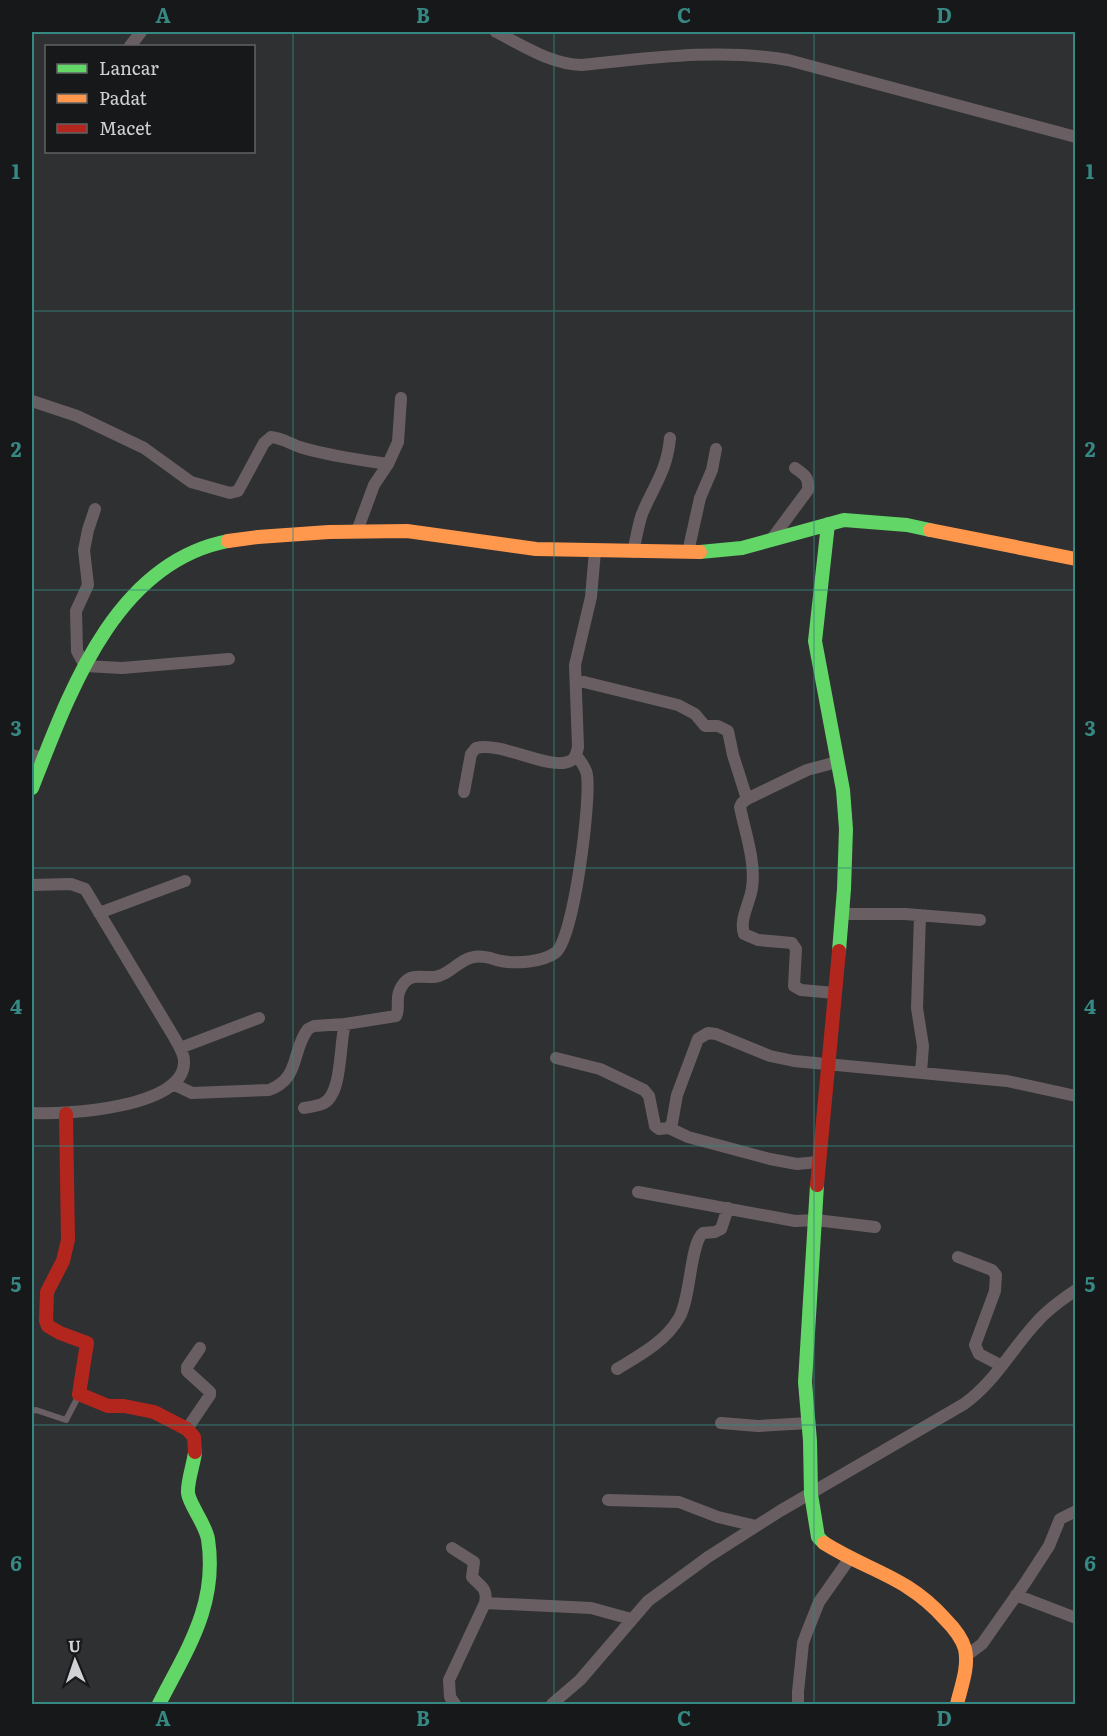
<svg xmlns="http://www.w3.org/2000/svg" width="1107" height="1736" font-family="Literata,serif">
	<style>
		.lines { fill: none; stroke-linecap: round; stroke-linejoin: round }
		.lane { stroke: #695f62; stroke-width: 6 }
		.street { stroke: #695f62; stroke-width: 12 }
		.fast { stroke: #63d668; stroke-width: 14 }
		.slow { stroke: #ff974d; stroke-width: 14 }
		.jam { stroke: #b3261e; stroke-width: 14 }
		.grid { fill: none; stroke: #368882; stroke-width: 1.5; stroke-opacity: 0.55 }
		.neatline { fill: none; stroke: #368882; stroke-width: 2 }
		.grid-label { font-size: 20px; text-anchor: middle; font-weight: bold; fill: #368882 }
	</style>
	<rect width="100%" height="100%" fill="#2f3032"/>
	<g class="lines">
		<path class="lane" d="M32,1411L36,1410L66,1420L78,1397"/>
		<path class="street" d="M496,32C524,46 550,64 582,65C650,58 720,48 788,60L1076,137
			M130,46L141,32
			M32,401L77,416L144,448L191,482L230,493L238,491L264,443L271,437C283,438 292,445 303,448C330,456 360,460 388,464
			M95,509L88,530L84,550L88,585L76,611L77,651L85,666L122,668L229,659
			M357,531L374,485L388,464L398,442L401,398
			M771,540L808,490C809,477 805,475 795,468
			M633,552C636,539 638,526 642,514C654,485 667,471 670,438
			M688,552L700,498L712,470L716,449
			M576,680L678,705L695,714L705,726H718L728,731L733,755L747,799
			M32,755L43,758
			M464,792L471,754L476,748C502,741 553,773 572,760C576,757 577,752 578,747L575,665L591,597L595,551
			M32,885L71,884L85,889L174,1037C178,1045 185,1054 184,1063C183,1108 64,1115 32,1113
			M99,913L185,881
			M842,914H905L980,920
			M920,915L917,1008L923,1046L921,1072
			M835,993L801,990L794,986L796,949L792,943L758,940L744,934C739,919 750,903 752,888C756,862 745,832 740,807L742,803L747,799L807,770L837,762
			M180,1048L259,1018
			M556,1058L600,1069L644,1090L649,1096L655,1126L659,1129L669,1128L672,1123L677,1095L698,1039L708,1033L716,1034L770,1056L794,1061L1007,1081L1076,1096
			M173,1084L192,1093L269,1090C301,1078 291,1051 308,1029L314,1026L345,1024L396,1016C401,1007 393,997 404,983C412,973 423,978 434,977C449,976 459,959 474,957C484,955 492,959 501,961C517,964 542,962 555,953C574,940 591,800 587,775C586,767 580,761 576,755
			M304,1108C310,1107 317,1106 322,1104C343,1096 339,1044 345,1024
			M669,1128L688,1137L770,1159L797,1164L818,1162
			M638,1192L795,1221L816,1220L875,1227
			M958,1257L992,1270L996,1275L995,1291L975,1345L979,1354L1002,1366
			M617,1369C640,1355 665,1342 679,1318C691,1298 690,1243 703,1233L715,1232L721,1229L728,1208
			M721,1423L758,1426L809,1423
			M187,1429L210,1395V1392L187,1371V1367L200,1348
			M608,1500L679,1502L718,1517L756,1526
			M452,1548L474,1562L472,1577C481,1587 488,1588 485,1603L449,1680L450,1697L455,1704
			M1016,1595L1076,1618
			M485,1603L591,1608L631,1619
			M966,1656L982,1644L1025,1583L1049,1546L1060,1519L1076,1511
			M552,1704L580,1680L648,1601L708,1557L780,1511L964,1404C994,1383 1011,1350 1036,1323C1047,1310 1061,1300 1076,1290
			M798,1704V1692L803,1643L807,1632L819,1602L850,1558"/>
		<path class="fast" d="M828,524L815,641L843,790L846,829L844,889L839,951
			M700,552L742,548L844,520L907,525L930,530
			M32,788C69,694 114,563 228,541
			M817,1185L805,1382L810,1441L811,1494L818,1537L824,1543
			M159,1704C187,1649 218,1605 208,1539C205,1523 189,1504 188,1493C187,1482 194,1463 195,1452"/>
		<path class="slow" d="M930,530L1076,559
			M228,541L258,537L329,532L407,531L536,549L700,552
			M824,1543C868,1571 907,1576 945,1619C953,1627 962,1638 965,1649C969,1667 961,1687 957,1704"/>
		<path class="jam" d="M66,1114L68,1240L63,1261L47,1292L46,1321L48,1326L60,1333L87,1343L79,1394L108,1406H124L154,1412L187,1429L194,1437L195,1452
			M817,1185L839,951"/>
	</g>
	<path class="grid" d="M293,32V1704M554,32V1704M814,32V1704M32,311H1076M32,590H1076M32,868H1076M32,1146H1076M32,1425H1076"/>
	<rect width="1107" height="1736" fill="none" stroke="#17181a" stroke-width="66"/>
	<rect x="45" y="45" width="210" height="108" fill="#17181a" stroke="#616264" stroke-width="1.5"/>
	<rect x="57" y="64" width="30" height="9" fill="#63d668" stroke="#616264" stroke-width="1.5"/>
	<text x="99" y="75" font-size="18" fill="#d0d1d4">Lancar</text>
	<rect x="57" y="94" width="30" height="9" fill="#ff974d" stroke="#616264" stroke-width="1.5"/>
	<text x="99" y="105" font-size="18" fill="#d0d1d4">Padat</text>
	<rect x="57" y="124" width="30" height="9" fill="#b3261e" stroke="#616264" stroke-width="1.5"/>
	<text x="99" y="135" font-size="18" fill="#d0d1d4">Macet</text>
	<g transform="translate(75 1661) rotate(358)" stroke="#17181a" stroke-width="4.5" paint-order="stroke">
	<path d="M0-4.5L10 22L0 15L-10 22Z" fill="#d0d1d4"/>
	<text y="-9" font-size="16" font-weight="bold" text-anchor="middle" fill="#d0d1d4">U</text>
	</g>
	<rect x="33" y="33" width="1041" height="1670" class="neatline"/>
	<g class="grid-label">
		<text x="163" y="23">A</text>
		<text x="423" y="23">B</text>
		<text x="684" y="23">C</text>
		<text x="944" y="23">D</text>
		<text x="16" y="179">1</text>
		<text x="1090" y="179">1</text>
		<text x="16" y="457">2</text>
		<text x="1090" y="457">2</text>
		<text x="16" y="736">3</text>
		<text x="1090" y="736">3</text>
		<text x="16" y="1014">4</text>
		<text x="1090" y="1014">4</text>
		<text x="16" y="1292">5</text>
		<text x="1090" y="1292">5</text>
		<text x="16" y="1571">6</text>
		<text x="1090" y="1571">6</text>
		<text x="163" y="1726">A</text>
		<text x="423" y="1726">B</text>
		<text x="684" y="1726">C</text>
		<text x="944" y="1726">D</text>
	</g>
</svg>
